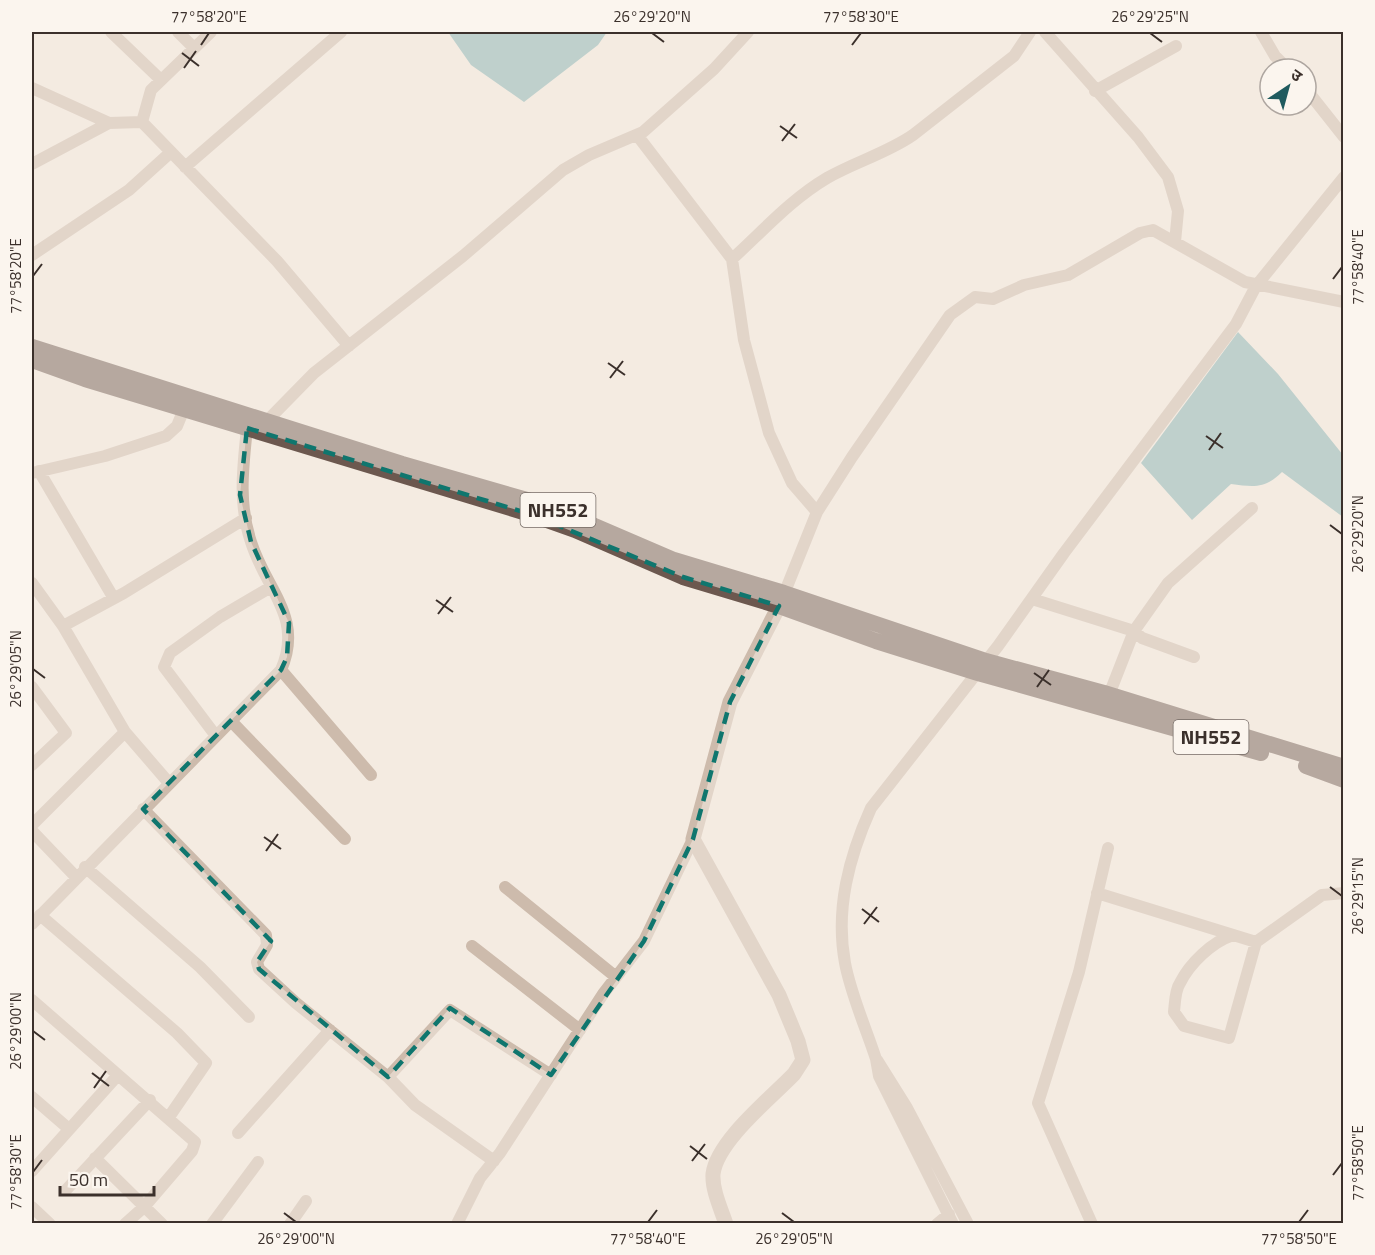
<svg xmlns="http://www.w3.org/2000/svg" width="1375" height="1255" font-family="'Titillium Web','Noto Sans Devanagari',sans-serif">
	<style>
		.water { fill: #7fb0b2 }
		.lines { fill: none; stroke-linecap: round; stroke-linejoin: round }
		.minor { stroke: #cdbbac; stroke-width: 12 }
		.tertiary { stroke: #cdbbac; stroke-width: 15 }
		.trunk { stroke: #6c584f; stroke-width: 16 }
		.marked { fill: none; stroke: #0f766e; stroke-width: 4.5; stroke-dasharray: 12 8; stroke-linejoin: round }
		.ticks { fill: none; stroke: #3b302b; stroke-width: 2 }
		.labels { text-anchor: middle; stroke-width: 4.5; stroke-linejoin: round; paint-order: stroke }
		.shield { fill: #fbf5ee; stroke: #756b66; stroke-width: 1.5 }
		.shield-label { font-size: 20px; font-weight: bold; fill: #3b302b }
		.neatline { fill: none; stroke: #3b302b; stroke-width: 2 }
		.ticks-label { font-size: 15px; text-anchor: middle; fill: #3b302b }
	</style>
	<rect width="100%" height="100%" fill="#f4ebe1"/>
	<path class="water" d="M448,32H607L598,45L524,102L471,65Z
		M1238,332L1278,374L1343,455V517L1282,472C1265,489 1254,487 1231,484L1192,520L1141,463Z"/>
	<g class="lines">
		<path class="minor" d="M111,32L161,80
			M178,32L194,48
			M1045,32L1138,137L1168,177L1178,211L1175,242
			M1261,32L1275,56L1288,69
			M32,88L109,123L142,122L277,261L349,346
			M1306,89L1344,137
			M1095,91L1176,46
			M142,122L151,90L211,32
			M637,135L732,259L744,340L769,433L792,483L817,512L782,599
			M32,164L109,123
			M185,167L341,32
			M32,255L129,190L171,152
			M732,259C763,231 790,200 827,178C855,162 887,153 913,135L1014,56L1030,32
			M263,425L314,373L463,256L563,170L589,155L643,132L714,69L748,32
			M39,471L113,597
			M32,473L105,456L166,436L177,426L184,409
			M817,512L852,457L950,315L975,297L993,299L1024,285L1068,275L1140,233L1153,230L1245,282L1344,302
			M32,583L63,626L125,732L169,783
			M1032,599L1134,631L1107,700
			M63,626L124,593L246,518
			M1194,657L1142,638L1134,631L1168,583L1252,508
			M281,670L371,775
			M32,687L66,733L32,765
			M231,721L345,839
			M216,736L164,667L170,653L220,617L271,587
			M143,809L266,935L267,945L257,962L259,969L296,1003L388,1077L415,1105L494,1161
			M32,825L125,732
			M32,831L76,877
			M85,867L200,967L249,1017
			M505,887L616,977
			M1097,893L1256,942
			M40,915L177,1033L206,1063L169,1117
			M32,924L281,670C304,617 266,590 251,542C238,503 243,467 247,428
			M1233,935C1212,942 1190,963 1180,983C1175,990 1175,1003 1174,1012L1184,1026L1229,1038L1256,942L1322,895L1344,893
			M472,946L580,1030
			M32,1000L195,1142L192,1151L144,1207L125,1224
			M877,1060L907,1108L968,1224
			M388,1077L450,1010L551,1075
			M32,1097L69,1129
			M238,1133L330,1030
			M95,1158L162,1224
			M32,1171L118,1075
			M66,1190L150,1100
			M32,1207L50,1224
			M212,1224L258,1162
			M290,1224L306,1201
			M457,1224L480,1178L500,1153L603,994L644,941L693,839
			M937,1224L949,1214
			M953,1224L879,1076L876,1059C866,1028 851,995 845,963C835,909 849,857 871,808L998,646L1064,553L1236,324L1256,286L1344,177
			M1092,1224L1038,1103L1079,972L1108,848"/>
		<path class="tertiary" d="M726,1224C721,1209 712,1190 713,1174C717,1141 771,1098 794,1074L803,1060L798,1041L779,995L693,839L730,702L779,606"/>
		<path class="trunk" d="M32,347L402,464L548,506L674,560L784,593L986,661L1104,693L1344,767
			M32,360L85,379L530,514L575,530L683,577L779,606L876,641L978,673L1261,753
			M1306,766L1344,780"/>
	</g>
	<path d="M0 0H1375V1255H0ZM247,428L530,514L683,577L779,606L730,702L693,839L644,941L551,1075L450,1008L388,1077L259,969L257,962L271,941L143,809L281,670L287,657L289,623L251,542L240,495Z" fill="#f4ebe1" fill-opacity=".55" fill-rule="evenodd"/>
	<path class="marked" d="M247,428L530,514L683,577L779,606L730,702L693,839L644,941L551,1075L450,1008L388,1077L259,969L257,962L271,941L143,809L281,670L287,657L289,623L251,542L240,495Z"/>
	<path class="ticks" d="M652,33L664,42M1150,33L1162,42M201,45L209,33M852,45L861,33M182,53L199,66M184,68L196,51M780,126L797,138M782,141L795,124M33,276L42,264M1333,279L1342,267M608,363L625,375M610,378L623,361M1206,436L1223,448M1209,450L1221,433M1330,525L1342,534M436,600L453,612M438,614L451,597M33,669L45,678M1034,673L1051,685M1037,687L1049,670M264,837L281,849M266,851L278,834M1330,887L1342,896M862,909L879,922M864,924L877,907M33,1031L45,1040M92,1073L109,1086M94,1088L106,1071M690,1146L707,1159M692,1161L705,1144M33,1172L42,1160M1333,1175L1342,1163M284,1213L296,1222M782,1213L794,1222M648,1222L657,1210M1299,1222L1308,1210"/>
	<g class="labels">
		<g class="shield">
			<rect x="520.5" y="493" width="75" height="34" rx="4.5"/>
			<rect x="1173.5" y="720" width="75" height="34" rx="4.5"/>
		</g>
		<g class="shield-label">
			<text x="558" y="517">NH552</text>
			<text x="1211" y="744">NH552</text>
		</g>
	</g>
	<rect width="1375" height="1255" fill="none" stroke="#fbf5ee" stroke-width="66"/>
	<g transform="translate(1288 87) rotate(36)"><circle r="28" fill="#fbf5ee" stroke="#aea6a0" stroke-width="1.5"/>
	<path d="M0-4.5L10 22L0 15L-10 22Z" fill="#1f5a5e"/>
	<text y="-9" font-size="16" font-weight="bold" text-anchor="middle" fill="#3b302b">उ</text>
	</g>
	<path d="M60 1186v9h94v-9" fill="none" stroke="#3b302b" stroke-width="3"/>
	<text x="69" y="1186" font-size="18" fill="#3b302b" stroke="#fbf5ee" stroke-width="4.5" paint-order="stroke">50 m</text>
	<rect x="33" y="33" width="1309" height="1189" class="neatline"/>
	<g class="ticks-label">
		<text x="209" y="22">77°58'20"E</text>
		<text x="652" y="22">26°29'20"N</text>
		<text x="861" y="22">77°58'30"E</text>
		<text x="1150" y="22">26°29'25"N</text>
		<text transform="translate(1358 267) rotate(-90)" y="5">77°58'40"E</text>
		<text transform="translate(16 276) rotate(-90)" y="5">77°58'20"E</text>
		<text transform="translate(1358 534) rotate(-90)" y="5">26°29'20"N</text>
		<text transform="translate(16 669) rotate(-90)" y="5">26°29'05"N</text>
		<text transform="translate(1358 896) rotate(-90)" y="5">26°29'15"N</text>
		<text transform="translate(16 1031) rotate(-90)" y="5">26°29'00"N</text>
		<text transform="translate(1358 1163) rotate(-90)" y="5">77°58'50"E</text>
		<text transform="translate(16 1172) rotate(-90)" y="5">77°58'30"E</text>
		<text x="296" y="1244">26°29'00"N</text>
		<text x="648" y="1244">77°58'40"E</text>
		<text x="794" y="1244">26°29'05"N</text>
		<text x="1299" y="1244">77°58'50"E</text>
	</g>
</svg>
